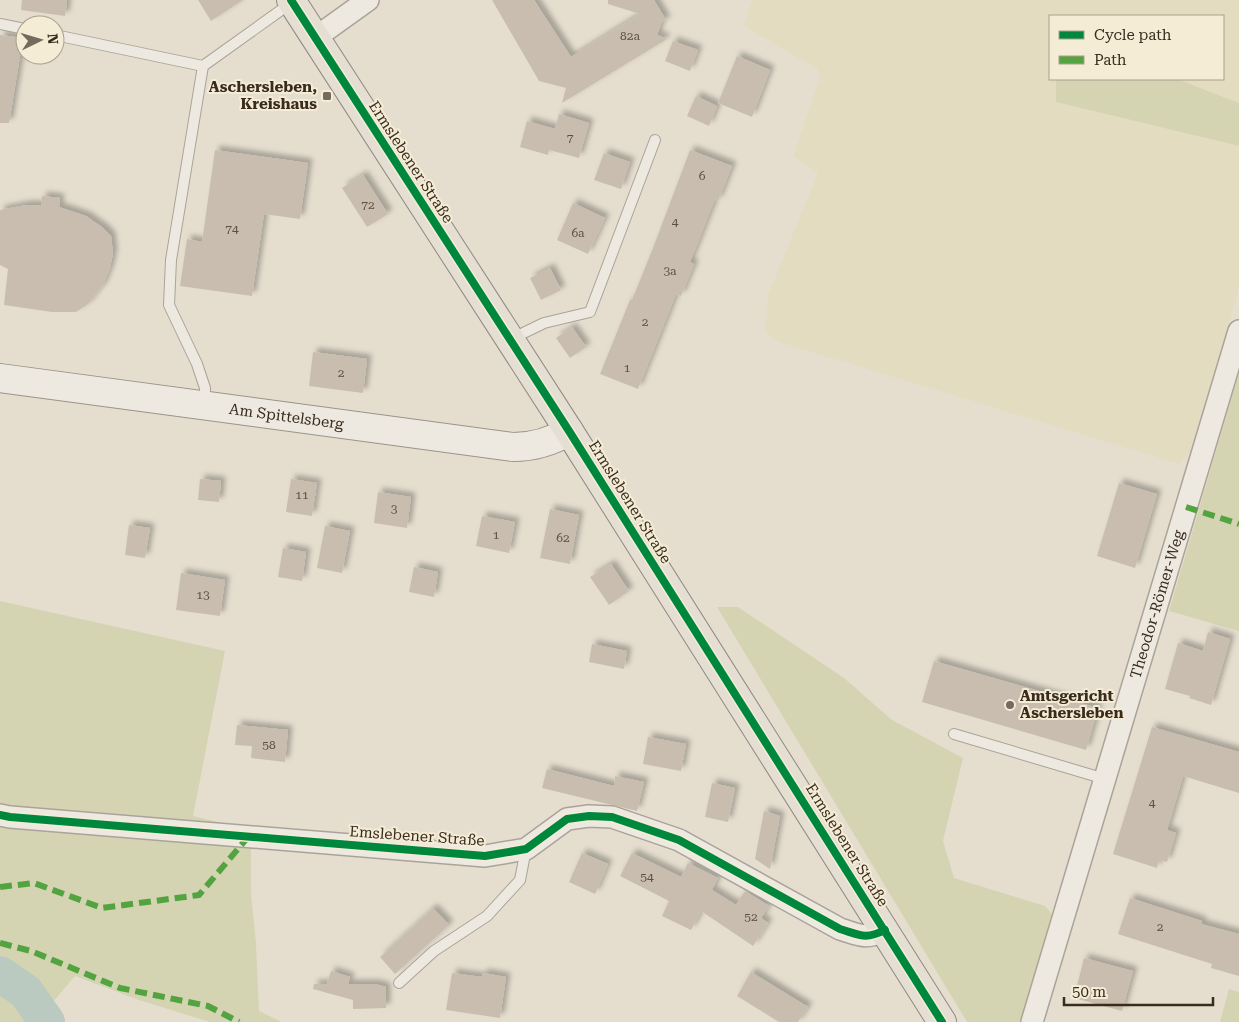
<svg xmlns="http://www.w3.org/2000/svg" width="1239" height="1022" font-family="'Roboto Serif',serif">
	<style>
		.farmland { fill: #e4dcc0 }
		.green { fill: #d4d4b2 }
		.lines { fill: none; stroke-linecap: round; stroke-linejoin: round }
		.river { stroke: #bacac0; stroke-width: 36 }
		.building { fill: #c9bdb0; filter: url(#shadow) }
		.lane-casing { stroke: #aaa398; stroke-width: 12 }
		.street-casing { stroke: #aaa398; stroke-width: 24 }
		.secondary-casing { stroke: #9a9388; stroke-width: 30 }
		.primary-casing { stroke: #90897f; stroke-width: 30 }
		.lane { stroke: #ede9e0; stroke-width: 10 }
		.street { stroke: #ede9e0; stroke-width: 21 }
		.secondary { stroke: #ede9e0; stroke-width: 28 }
		.primary { stroke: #e4dfd2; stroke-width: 28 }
		.quiet { stroke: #53a441; stroke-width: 6; stroke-dasharray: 12 6; stroke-linecap: butt }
		.cycleway-casing { stroke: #f5ecd5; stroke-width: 11 }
		.cycleway { stroke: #00873e; stroke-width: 8 }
		.poi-dot { fill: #756a5d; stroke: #f5ecd5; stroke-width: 2 }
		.labels { text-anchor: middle; stroke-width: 4; stroke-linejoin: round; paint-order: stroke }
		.number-label { font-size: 12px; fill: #5d5043 }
		.poi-label { font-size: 15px; font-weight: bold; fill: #392c1f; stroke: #f5ecd5; text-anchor: end }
		.street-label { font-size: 15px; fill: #392c1f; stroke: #f5ecd5 }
	</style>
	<defs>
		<filter id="shadow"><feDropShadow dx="4.5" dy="-4.5" stdDeviation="2.5" flood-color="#0004"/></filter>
	</defs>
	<rect width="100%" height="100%" fill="#e5decf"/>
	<path class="farmland" d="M752,0H1239V103L1177,79H1223V16H1050V79H1056V102L1239,146V287L1196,445L1179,464L779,342L765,332L768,295L818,173L793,156L820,78L817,69L744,26Z"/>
	<path class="green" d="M1056,79H1177L1239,103V146L1056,102Z
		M1239,373V631L1169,611Z
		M0,601L225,651L193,816L251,830V894L256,943L259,1011L282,1022H210L139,1000L75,976L46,1010L59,1022H0Z
		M717,607H738L844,678L892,720L963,758L943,841L954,878L1045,906L1052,914L1021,1022H967Z
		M1229,989L1239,992V1022H1220Z"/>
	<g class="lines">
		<path class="river" d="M0,974L26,992L47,1022"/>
	</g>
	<path class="building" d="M22,0H67L65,16L21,10Z
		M198,0H243L211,21Z
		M492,0H534L571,57L640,14L608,4V0H654L667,22L662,21L657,35L667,39L562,103L566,88L539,81Z
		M0,35L23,38L9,123H0Z
		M673,41L698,50L690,71L665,61Z
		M737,56L770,70L752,117L718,103Z
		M696,96L717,106L709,126L687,116Z
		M559,114L589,123L579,158L549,150L548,155L520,147L527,121L555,129Z
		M215,150L308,163L300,219L264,214L252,296L180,286L187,239L202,242Z
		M690,150L732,166L718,201L715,199L690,262L694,264L681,296L676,294L638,389L600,374L630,300H632L653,248Z
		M604,153L630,162L621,189L594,180Z
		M363,175L388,214L367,227L342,188Z
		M42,196L60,198L59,207L86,216L103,228L111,236L113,253L110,268L103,285L88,304L76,312H52L4,305L8,269L0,265V210L26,205H41Z
		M573,203L605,218L588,254L557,240Z
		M550,268L561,290L541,300L530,278Z
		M572,327L586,347L570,358L556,338Z
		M313,352L367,359L363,393L309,386Z
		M200,479L221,481L219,502L198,500Z
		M291,479L317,483L312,516L286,512Z
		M1119,483L1157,494L1135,568L1097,556Z
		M378,492L411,497L407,528L374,523Z
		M550,509L579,515L570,564L540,558Z
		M482,516L515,522L509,553L476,546Z
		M129,525L150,528L145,558L125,555Z
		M325,526L350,531L342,573L317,568Z
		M283,548L306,552L302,581L278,577Z
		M611,564L629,591L609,605L590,577Z
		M414,567L438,572L434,597L409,592Z
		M181,573L225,580L220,616L176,610Z
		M1208,632L1230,639L1211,705L1189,698L1190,696L1165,689L1178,643L1203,651Z
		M592,644L627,651L624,669L589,662Z
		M934,661L1098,708L1086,750L922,702Z
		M237,725L288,730L285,762L251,758L252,746L235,745Z
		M1152,727L1239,752V793L1183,776L1167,830L1176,833L1167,862L1159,860L1157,868L1113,854Z
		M648,737L686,744L681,771L643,764Z
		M547,769L614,786L615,776L644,782L637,811L542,788Z
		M712,783L735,788L728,822L705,817Z
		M764,811L780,816L770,869L755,859Z
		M582,853L608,864L595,894L569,882Z
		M632,853L681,877L688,863L718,878L712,890L736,905L745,891L769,906L761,918L768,923L753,946L701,911L691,930L662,916L669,901L620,876Z
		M1130,898L1202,921L1201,924L1239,934V976L1211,968L1212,964L1118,934Z
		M433,908L449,925L395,974L380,957Z
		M1084,958L1133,971L1122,1011L1074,998Z
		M331,971L350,977L348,984H375L386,987V1008L353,1009V1000L313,989L314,984H327Z
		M751,972L808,1007L798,1022H779L737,996Z
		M452,973L482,977L483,973L506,977L500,1018L446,1010Z"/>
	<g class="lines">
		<g class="lane-casing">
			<path id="lane" d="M0,24L25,29
				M55,35L203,66
				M511,339L544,323L590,312L655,140
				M205,404V388L197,364L169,305L171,260L203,66L291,3
				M954,734L1105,779
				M399,983L434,951L487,916L520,880L526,849"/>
		</g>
		<g class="street-casing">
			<g id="street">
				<path d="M315,38L368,0"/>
				<path d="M0,815L10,817L485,856L526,849L567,819L589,816L612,817L679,840L840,929C860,935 865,940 885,930"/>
				<path id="s1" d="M1032,1022L1239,331"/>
			</g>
		</g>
		<g class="secondary-casing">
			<g id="secondary">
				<path id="s2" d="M0,378L513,447C534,447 551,442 569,431"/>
			</g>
		</g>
		<g class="primary-casing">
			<path id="primary" d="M291,0L569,431L942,1022"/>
		</g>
		<use href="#lane" class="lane"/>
		<use href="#street" class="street"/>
		<use href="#secondary" class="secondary"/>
		<use href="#primary" class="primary"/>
		<path class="quiet" d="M1186,507L1239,524
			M0,887L34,883L102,908L199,895L248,837
			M0,943L31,951L120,988L208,1006L239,1022"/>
		<g class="cycleway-casing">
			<path id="cycleway" d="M291,0L569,431L942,1022
				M0,815L10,817L485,856L526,849L567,819L589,816L612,817L679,840L840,929C860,935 865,940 885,930"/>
		</g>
		<use href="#cycleway" class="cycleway"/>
	</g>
	<g class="poi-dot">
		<rect x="322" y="91" width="10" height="10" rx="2.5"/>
		<circle cx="1010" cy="705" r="5"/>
	</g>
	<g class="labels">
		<g class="number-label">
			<text x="630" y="40">82a</text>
			<text x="570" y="142">7</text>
			<text x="702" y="180">6</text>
			<text x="368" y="209">72</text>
			<text x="675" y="226">4</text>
			<text x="232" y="233">74</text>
			<text x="578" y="237">6a</text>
			<text x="670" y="275">3a</text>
			<text x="645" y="326">2</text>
			<text x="627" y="372">1</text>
			<text x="341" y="377">2</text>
			<text x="302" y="499">11</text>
			<text x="394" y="513">3</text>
			<text x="496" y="539">1</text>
			<text x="563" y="542">62</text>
			<text x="203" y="599">13</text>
			<text x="269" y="749">58</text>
			<text x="1152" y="807">4</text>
			<text x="647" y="881">54</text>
			<text x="751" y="921">52</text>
			<text x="1160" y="931">2</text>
		</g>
		<g class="poi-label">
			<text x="317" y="92">Aschersleben,<tspan x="317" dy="17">Kreishaus</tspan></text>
			<text x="1020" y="701" text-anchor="start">Amtsgericht<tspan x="1020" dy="17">Aschersleben</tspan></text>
		</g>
		<g class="street-label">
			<text transform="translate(411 162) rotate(57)" y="5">Ermslebener Straße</text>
			<text dy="5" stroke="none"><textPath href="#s2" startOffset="289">Am Spittelsberg</textPath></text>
			<text transform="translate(630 502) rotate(58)" y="5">Ermslebener Straße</text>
			<text dy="5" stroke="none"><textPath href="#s1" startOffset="436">Theodor-Römer-Weg</textPath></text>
			<text transform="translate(417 836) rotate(4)" y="5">Emslebener Straße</text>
			<text transform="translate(847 845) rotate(58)" y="5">Ermslebener Straße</text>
		</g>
	</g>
	<rect x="1049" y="15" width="175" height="65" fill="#f5ecd5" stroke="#aa9f8c"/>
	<rect x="1059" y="31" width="25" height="8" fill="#00873e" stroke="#aa9f8c"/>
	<text x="1094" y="40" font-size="15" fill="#392c1f">Cycle path</text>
	<rect x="1059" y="56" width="25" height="8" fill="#53a441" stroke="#aa9f8c"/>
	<text x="1094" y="65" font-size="15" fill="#392c1f">Path</text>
	<g transform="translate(40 40) rotate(85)"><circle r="24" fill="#f5ecd5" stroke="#aa9f8c"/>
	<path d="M0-4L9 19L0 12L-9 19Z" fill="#756a5d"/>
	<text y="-8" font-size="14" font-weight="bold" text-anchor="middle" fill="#392c1f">N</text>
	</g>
	<path d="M1064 997v8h149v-8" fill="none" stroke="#392c1f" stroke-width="2.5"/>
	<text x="1072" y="997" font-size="15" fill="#392c1f" stroke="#f5ecd5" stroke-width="4" paint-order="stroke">50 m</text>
</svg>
